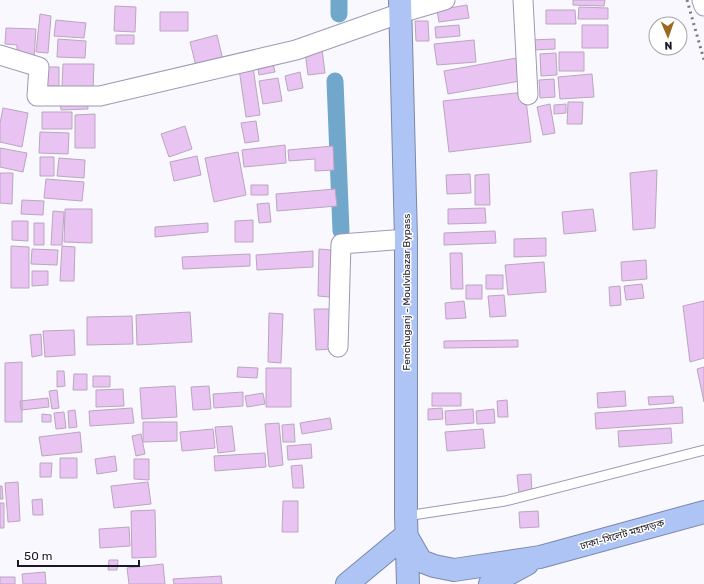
<svg xmlns="http://www.w3.org/2000/svg" width="704" height="584" font-family="Rubik,'Noto Sans Bengali',sans-serif">
	<style>
		.lines { fill: none; stroke-linecap: round; stroke-linejoin: round }
		.canal { stroke: #71a7ca; stroke-width: 17 }
		.building { fill: #e9c3f2; stroke: #baa6bf }
		.lane-casing { stroke: #9e99b5; stroke-width: 11 }
		.street-casing { stroke: #9e99b5; stroke-width: 21 }
		.highway-casing { stroke: #7a88ab; stroke-width: 24 }
		.lane { stroke: #fff; stroke-width: 9 }
		.street { stroke: #fff; stroke-width: 19 }
		.highway { stroke: #adc4f4; stroke-width: 22 }
		.rail { stroke: #7a7982; stroke-width: 3; stroke-dasharray: 2 4; stroke-linecap: butt }
		.labels { text-anchor: middle; stroke-width: 3; stroke-linejoin: round; paint-order: stroke }
		.street-label { font-size: 10px; fill: #1a1823; stroke: #fff }
	</style>
	<rect width="100%" height="100%" fill="#f9f8fe"/>
	<g class="lines">
		<path class="canal" d="M339,14V0
			M335,81L341,231"/>
	</g>
	<path class="building" d="M573,0H605L604,6L573,5Z
		M467,5L469,18L439,22L437,10Z
		M115,6L136,7L135,32L114,31Z
		M579,7L608,8V19H578Z
		M546,10H575L576,24H546Z
		M160,12H188V31H160Z
		M40,14L51,16L48,53L36,52Z
		M56,20L86,23L84,38L54,36Z
		M415,21H428L429,41H416Z
		M459,25L460,36L436,38L435,27Z
		M582,25H608V48H582Z
		M6,28L36,29L34,59L17,58V45L5,44Z
		M116,35H134V44H116Z
		M217,35L223,60L196,66L190,42Z
		M58,39L86,41L85,58L57,57Z
		M555,39V49L531,50V40Z
		M474,40L476,62L437,65L434,44Z
		M322,49L325,73L308,75L305,52Z
		M559,52H584V71H559Z
		M556,53L557,75L541,76L540,54Z
		M516,58L520,81L448,94L444,71Z
		M272,59L275,72L259,75L257,63Z
		M63,64H94L93,89L62,88Z
		M41,67H59V86H41Z
		M253,67L260,115L246,117L239,69Z
		M300,72L303,88L288,91L285,76Z
		M592,74L594,97L560,99L558,77Z
		M278,78L282,101L263,104L259,81Z
		M554,79L555,97L540,98L539,80Z
		M525,92L531,142L449,152L443,101Z
		M87,98L88,109L61,110L60,99Z
		M568,102H583L582,124H567Z
		M550,104L555,133L543,135L537,107Z
		M566,104V113L554,114V105Z
		M3,108L28,113L22,147L0,142V123Z
		M42,112H72V129H42Z
		M95,114V148H75V115Z
		M256,121L259,141L245,143L241,123Z
		M185,126L192,149L169,157L161,134Z
		M40,132L69,133L68,154L39,153Z
		M285,145L286,163L244,167L242,150Z
		M333,146L334,170L315,171V159L289,161L288,150Z
		M0,148L27,153L23,172L0,167Z
		M238,152L246,195L214,202L205,158Z
		M197,156L201,175L174,181L170,162Z
		M40,157H54V176H40Z
		M59,158L85,160L84,178L57,176Z
		M657,170L655,228L633,230L630,173Z
		M0,173H13L12,204L0,203Z
		M470,174L471,193L447,194L446,175Z
		M489,174L490,205H475V175Z
		M46,179L84,182L82,201L44,198Z
		M251,185H268V195H251Z
		M335,189L337,206L277,211L276,194Z
		M22,200L44,201L43,215L21,214Z
		M269,203L271,222L259,223L257,204Z
		M485,208L486,223L448,224V209Z
		M65,209H92V243L64,242Z
		M593,209L596,231L564,234L562,212Z
		M53,211L64,212L62,245H51Z
		M253,220V242H235V221Z
		M12,221H28V241L12,240Z
		M34,223H44V245H34Z
		M208,223V232L155,237V227Z
		M495,231L496,243L444,245V233Z
		M546,238V256L514,257V239Z
		M11,246L29,247V288H11Z
		M62,246L75,247L74,281H60Z
		M32,249L58,250L57,265L31,264Z
		M319,249L331,250L330,297L318,296Z
		M313,251V267L257,270L256,255Z
		M450,253H462L463,289H451Z
		M250,254V266L183,269L182,257Z
		M646,260L647,279L622,281L621,262Z
		M544,262L546,292L508,295L505,265Z
		M32,271H48V285L32,286Z
		M486,275H503V289H486Z
		M642,284L644,298L626,300L624,286Z
		M466,285H482V299H466Z
		M620,286L621,305L610,306L609,287Z
		M504,295L506,316L490,317L488,296Z
		M464,301L466,318L446,319L445,303Z
		M704,301V358L690,362L683,306Z
		M314,309H330L332,349L316,350Z
		M190,312L192,342L137,345L136,315Z
		M269,313L283,314L281,363L268,362Z
		M132,316L133,344L87,345V317Z
		M74,330L75,355L45,357L43,331Z
		M41,334L42,355L32,357L30,335Z
		M518,340V347L444,348V341Z
		M22,362V422H5V363Z
		M238,367L258,368L257,378L237,377Z
		M704,367V402L697,369Z
		M266,368H291V407H266Z
		M57,371H64L65,386L57,387Z
		M74,374H87V390H73Z
		M93,376H110V387H93Z
		M175,386L177,417L142,419L140,388Z
		M209,386L211,409L193,410L191,387Z
		M123,389L124,406L96,407V390Z
		M57,390L59,408L52,409L49,391Z
		M625,391L626,406L598,408L597,393Z
		M243,392V406L214,408L213,394Z
		M263,393L265,404L247,407L245,396Z
		M432,393H461V406H432Z
		M673,396L674,403L649,405L648,397Z
		M48,398L49,407L21,410L20,401Z
		M507,400L508,417H498L497,401Z
		M682,407L683,423L596,429L595,413Z
		M132,408L134,423L90,426L89,411Z
		M442,408L443,419L428,420V409Z
		M473,409L474,423L446,425L445,411Z
		M494,409L495,423L477,424L476,411Z
		M75,410L77,427L69,428L68,411Z
		M64,412L66,428L56,429L54,413Z
		M42,414L51,415V422H42Z
		M330,418L332,429L302,434L300,423Z
		M143,422H177V441L143,442Z
		M279,423L283,465L269,467L265,424Z
		M294,424L295,442H283L282,425Z
		M232,426L235,451L218,453L215,427Z
		M671,428L672,443L619,447L618,431Z
		M213,429L215,448L182,451L180,432Z
		M483,429L485,448L447,451L445,432Z
		M80,432L82,452L42,456L39,437Z
		M141,434L145,454L136,456L132,436Z
		M311,444L312,458L288,460L287,446Z
		M265,453L266,467L215,471L214,456Z
		M115,456L117,471L97,474L95,459Z
		M60,458H77V478H60Z
		M134,459H149V480L134,479Z
		M40,463H52L51,477H40Z
		M302,465L304,488H293L291,466Z
		M531,474L532,493L519,494L517,475Z
		M18,482L20,521L8,522L5,483Z
		M148,482L151,504L114,508L111,486Z
		M0,486H2L3,499H0Z
		M42,499L43,515H33L32,500Z
		M283,501H298V532H282Z
		M0,503H4V528H0Z
		M155,510L156,557L132,558L131,511Z
		M538,511L539,527L520,528L519,512Z
		M129,527L130,546L100,548L99,529Z
		M109,560H118L117,570H108Z
		M163,564L165,584H129L127,568Z
		M45,572L46,584H23L22,574Z
		M221,576L222,584H174L173,579Z
		M0,577H15V584H0Z"/>
	<g class="lines">
		<g class="lane-casing">
			<path id="lane" d="M406,516L505,501L704,450"/>
		</g>
		<g class="street-casing">
			<path id="street" d="M523,0L528,95
				M702,0L704,6
				M0,55L39,67L37,96H100L296,50L401,13L445,0
				M338,347L341,244L406,239"/>
		</g>
		<g class="highway-casing">
			<path id="highway" d="M400,0L406,239V516L408,584
				M347,584L406,535L421,561L434,566L454,570L540,557L704,512
				M490,584L527,564"/>
		</g>
		<use href="#lane" class="lane"/>
		<use href="#street" class="street"/>
		<use href="#highway" class="highway"/>
		<path class="rail" d="M687,0L704,60"/>
	</g>
	<g class="labels">
		<g class="street-label">
			<text transform="translate(406 292) rotate(-90)" y="4">Fenchuganj - Moulvibazar Bypass</text>
			<text transform="translate(622 534) rotate(-16)" y="4">ঢাকা-সিলেট মহাসড়ক</text>
		</g>
	</g>
	<g transform="translate(668 36) rotate(178)"><circle r="19" fill="#ffffff" stroke="#a3a3a7"/>
	<path d="M0-3L7 15L0 10L-7 15Z" fill="#9d6821"/>
	<text y="-6" font-size="11" font-weight="bold" text-anchor="middle" fill="#1a1823">N</text>
	</g>
	<path d="M18 560v6h121v-6" fill="none" stroke="#1a1823" stroke-width="2"/>
	<text x="24" y="560" font-size="12" fill="#1a1823" stroke="#ffffff" stroke-width="3" paint-order="stroke">50 m</text>
</svg>
